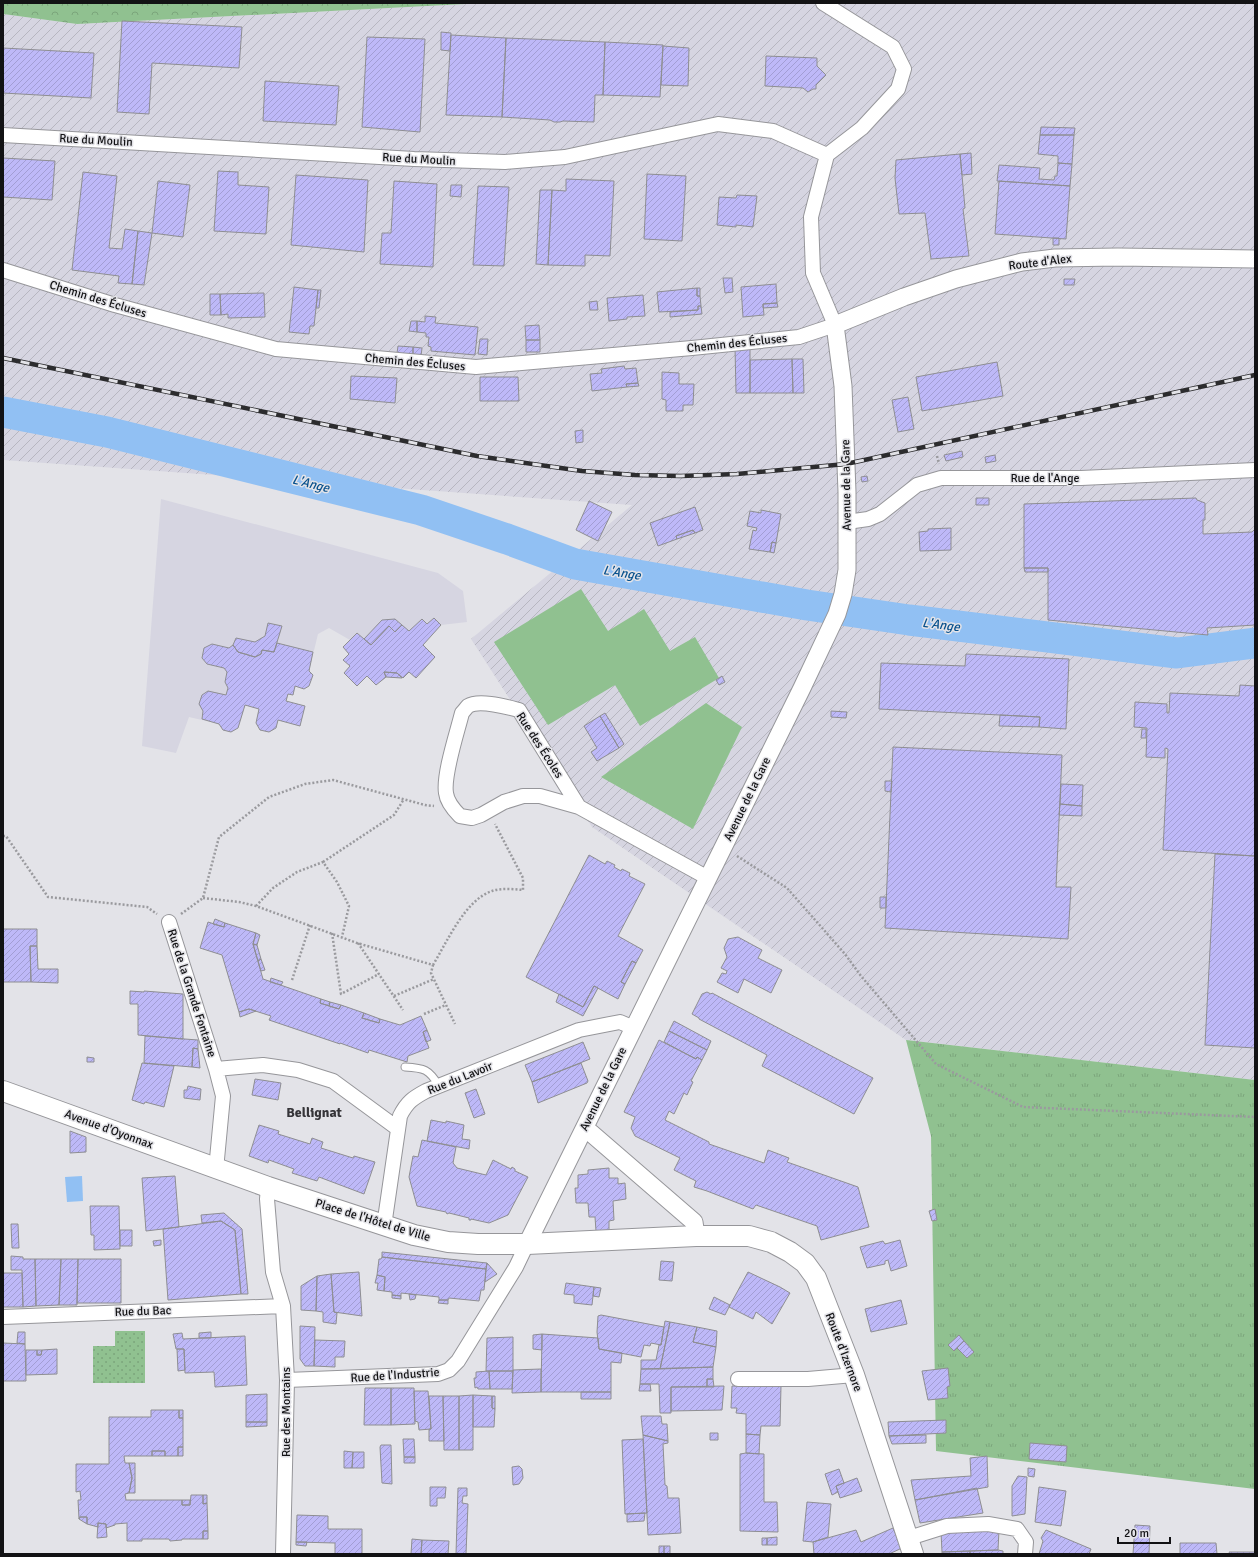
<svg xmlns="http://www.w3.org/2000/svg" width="1258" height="1557" font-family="Signika,sans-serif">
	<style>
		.built { fill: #d6d5e1 }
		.industrial { fill: url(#industrial-furrows) }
		.grass { fill: url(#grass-tufts) }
		.forest { fill: url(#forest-crowns) }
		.park { fill: url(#park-dots) }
		.pitch { fill: #90c190 }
		.water { fill: #91c0f3 }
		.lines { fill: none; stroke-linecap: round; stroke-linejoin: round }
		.river { stroke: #91c0f3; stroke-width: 31 }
		.building { fill: url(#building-hatch); stroke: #8e8e92 }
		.service-casing { stroke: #96969a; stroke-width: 9 }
		.minor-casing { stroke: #96969a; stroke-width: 16 }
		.tertiary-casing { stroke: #96969a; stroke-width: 19 }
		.secondary-casing { stroke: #96969a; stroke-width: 22 }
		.path { stroke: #9a9a9e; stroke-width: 2.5; stroke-dasharray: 2 2; stroke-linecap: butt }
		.service { stroke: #fff; stroke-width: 7 }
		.minor { stroke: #fff; stroke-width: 14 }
		.tertiary { stroke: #fff; stroke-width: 17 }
		.secondary { stroke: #fff; stroke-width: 20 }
		.rail-casing { stroke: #2c2c2e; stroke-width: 4.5 }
		.rail { stroke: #e3e3e8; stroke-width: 3; stroke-dasharray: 9; stroke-linecap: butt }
		.labels { text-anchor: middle; stroke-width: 3; stroke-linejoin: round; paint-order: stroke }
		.street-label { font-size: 12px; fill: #121214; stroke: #e3e3e8 }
		.water-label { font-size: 13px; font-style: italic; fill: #08518d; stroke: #e3e3e8 }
		.quarter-label { font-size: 14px; font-weight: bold; fill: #353438; stroke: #e3e3e8 }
	</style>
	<defs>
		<pattern id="industrial-furrows" width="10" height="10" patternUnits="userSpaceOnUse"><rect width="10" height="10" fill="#d6d5e1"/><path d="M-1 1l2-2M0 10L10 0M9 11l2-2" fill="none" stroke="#b7b6c0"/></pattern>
		<pattern id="grass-tufts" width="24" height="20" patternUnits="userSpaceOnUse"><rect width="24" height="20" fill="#90c190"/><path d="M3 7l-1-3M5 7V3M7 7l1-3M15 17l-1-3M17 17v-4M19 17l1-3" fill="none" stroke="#7ba57b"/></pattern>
		<pattern id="forest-crowns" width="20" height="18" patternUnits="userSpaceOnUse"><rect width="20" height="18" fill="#90c190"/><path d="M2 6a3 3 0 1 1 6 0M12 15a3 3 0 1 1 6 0" fill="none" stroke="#7ba57b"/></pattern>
		<pattern id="park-dots" width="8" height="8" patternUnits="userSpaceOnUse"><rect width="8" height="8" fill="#90c190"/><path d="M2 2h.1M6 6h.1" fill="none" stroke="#7ba57b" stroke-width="1.8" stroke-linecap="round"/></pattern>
		<pattern id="building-hatch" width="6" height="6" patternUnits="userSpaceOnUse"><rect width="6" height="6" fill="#beb9f8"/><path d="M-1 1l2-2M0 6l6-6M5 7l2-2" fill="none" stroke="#a29ed4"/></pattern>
	</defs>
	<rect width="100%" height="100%" fill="#e3e3e8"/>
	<path class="built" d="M161,499L438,573L463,591L467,622L441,625L423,644L435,657L416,678L409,672L403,678L386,677L376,685L367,676L357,686L344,673L350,666L343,660L349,654L343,647L350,640L329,628L318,634L309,671L313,675L296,686L293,695L288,694L286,701L300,726L278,720L276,728L269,732L260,730L256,723L259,709L245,705L238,728L231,732L223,730L219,724L189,717L176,753L142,746Z"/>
	<path class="industrial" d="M485,3H1255V1080L906,1040L592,827L471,639L632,505L3,460V14L77,24Z"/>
	<path class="grass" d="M906,1040L1255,1080V1489L936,1451L931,1136Z"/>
	<path class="forest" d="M3,3H485L77,24L3,14Z"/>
	<path class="park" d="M115,1331H145V1383H93V1346H115Z"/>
	<path class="pitch" d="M581,589L608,631L644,609L670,651L695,637L719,678L640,726L615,685L548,725L494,642Z
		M706,703L742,727L693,829L601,777Z"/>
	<path class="water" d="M82,1176L83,1201L67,1202L65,1177Z"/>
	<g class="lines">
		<path class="river" d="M3,412L107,432L421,510L507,539L575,564L807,605L909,620L1177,653L1255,643"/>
	</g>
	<path class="building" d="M122,21L242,27L239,68L152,63L149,114L117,112Z
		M441,32L451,33L450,51L441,50Z
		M451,35L506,38L502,117L446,115Z
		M367,37L425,39L420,132L362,127Z
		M506,38L605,42L603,95H595L594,122L563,121L560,122H554L550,120L502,117Z
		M605,42L663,45L660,97L603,95Z
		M663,46L689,48L688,86L661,85Z
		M3,48L94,53L91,98L3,93Z
		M766,56L817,58V66L826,75L816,85V89H813L808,92L803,88L765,86Z
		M265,81L339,86L336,125L263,121Z
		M1041,127L1075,128L1074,135H1040Z
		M1040,135H1074L1072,164L1058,163V156L1038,154Z
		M971,153L972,174L962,175L960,154Z
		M960,154L965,208L963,209L969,256L931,259L925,213L899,214L895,178L896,160Z
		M3,158L55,161L52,200L3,197Z
		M1058,163L1072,164L1070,186L997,181L999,165L1040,168L1039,179L1054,180L1055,176H1057Z
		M218,171L238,172V185L269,187L266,234L214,231Z
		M83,172L117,176L109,248L122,249L125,229L138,231L132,284L118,283L119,276L72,270Z
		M647,174L686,176L682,241L644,239Z
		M296,175L368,180L364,252L291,245Z
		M566,179L614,181L610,256L585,255V266L548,265L552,190L566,191Z
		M158,181L190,185L183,237L152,233Z
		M394,181L437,184L433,267L380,264L382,233H391Z
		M999,181L1070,186L1066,239L995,234Z
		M451,185H462L461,197L450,196Z
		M478,186L509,187L504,266L473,265Z
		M540,190H552L548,265L536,264Z
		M737,195L757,196L753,227L736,225V227L717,225L719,197L736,198Z
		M138,231L152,233L144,285L132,284Z
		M1053,238H1059V245H1053Z
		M723,278H732L733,292L725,293Z
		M1064,279H1075L1074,285H1064Z
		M776,284L777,303L763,304L764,315L743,317L741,287Z
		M294,287L318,290L314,326H310L309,334L289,332Z
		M697,288V296H700L701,306H698V310L659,312L657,292Z
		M697,288H700V296H697Z
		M318,290H321L319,308H316Z
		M264,293L265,317L228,318V314L221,315L220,294Z
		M210,294H220L221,315H210Z
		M643,295L645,316L627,317V319L609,321L607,298Z
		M597,301L598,310H590L589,302Z
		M777,303L778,307L763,308V304Z
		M698,306H701L702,314L670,317V312L698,310Z
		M425,316L436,317L435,323L478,327L475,355L431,351V347L428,346L429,337H426V333L417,332V321L425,322Z
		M411,321H417V332L409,331Z
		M539,325L540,340H526L525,326Z
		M480,339H488L487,355L478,354Z
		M526,340H540V352H526Z
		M750,345V393H736L735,347Z
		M398,346L413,347V355L397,353Z
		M413,347L422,348L421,356L413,355Z
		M792,359H803L804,393H793Z
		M792,359L793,393H750V360Z
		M997,362L1003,396L922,411L916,377Z
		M624,366L625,369L636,368L638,383L626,384L627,387L592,391L590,374L602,373L601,369Z
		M662,372L679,373V384H694L693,405H683V411H666V400L662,399Z
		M351,376L397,378L395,403L350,399Z
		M480,377H518L519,401H480Z
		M638,383L639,386L627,387L626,384Z
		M908,397L914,429L898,432L892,400Z
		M583,430V442L576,443L575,431Z
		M962,451L963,457L946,461L944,455Z
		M995,455L996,461L986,463L985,457Z
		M867,476L868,481L862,482L861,477Z
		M976,498H989V505H976Z
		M1196,498L1197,500L1205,503V520H1203V534L1252,532L1255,529V625L1207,628L1208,635L1048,620V568H1024V504Z
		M589,501L612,512L598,541L576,530Z
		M695,507L703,530L695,533L693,530L676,536L677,539L658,546L650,523Z
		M761,510L781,514L776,543L772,542L770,552L749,549L753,530L756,531L757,528L747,526L750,511L761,513Z
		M951,528V550L920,551L919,532L928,531V529Z
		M693,530L695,533L677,539L676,536Z
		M772,542L776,543L774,553L770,552Z
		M1024,568H1048V572H1025Z
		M434,618L441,625L423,645L435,657L416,678L409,672L403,678L397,673L384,672L386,677L376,685L367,676L357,686L344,673L350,666L343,660L349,654L343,647L357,633L371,645L389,626L395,632L402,625L409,631L422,619L427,624Z
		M395,619L402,625L395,632L389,626L371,645L364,639L382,620Z
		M268,623L282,626L274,652L262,650L261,654L255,657L238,652L233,645L236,638L255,642L265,636Z
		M277,643L313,652L309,671L313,675L309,686L304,689L295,686L293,695L288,694L286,701L305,706L300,726L278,720L276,728L269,732L260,730L256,723L259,709L245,705L238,728L231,732L223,730L219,724L202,719L203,711L199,704L202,695L208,691L226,695L228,688L225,682L227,672L224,668L207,664L202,658L204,648L212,644L229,648L233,645L238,652L255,657L261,654L262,650L274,652Z
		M966,654L1069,659L1066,729L1039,727L1040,717L879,709L881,663L965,666Z
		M384,672L397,673L402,678L386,677Z
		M722,676L725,682L719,685L716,680Z
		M1240,685L1255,686V856L1163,850L1168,749L1165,748V758L1146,757L1147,728L1134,727L1135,702L1167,704V713H1169L1170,693L1239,696Z
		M831,711L847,712L846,718L831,717Z
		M605,713L624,744L619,748L600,716Z
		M1000,715L1040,717L1039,727L999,726Z
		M600,716L619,748L597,761L591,752L597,748L584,726Z
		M1142,729H1146V738H1141Z
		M893,747L1062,755L1056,887H1071L1068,939L885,928Z
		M885,781H892L891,792L885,791Z
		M1061,784L1083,785L1082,806L1060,804Z
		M1060,804L1082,806V816L1059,815Z
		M1215,854L1255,856V1048L1205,1045Z
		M589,855L605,864L607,861L615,865L614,867L621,871L622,869L630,873L629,876L645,884L618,936L643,950L636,963L632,961L621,982L625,984L618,999L594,986L583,1007L526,977Z
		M880,897H886V908H880Z
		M215,919L225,923L224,927L213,924Z
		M208,922L224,927L225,923L256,933L253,944L263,979L321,999L320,1003L339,1009L341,1005L364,1013L362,1018L379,1023L380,1019L400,1025L421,1016L427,1030L423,1032L429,1048L408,1056L407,1062L369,1050L368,1053L340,1043V1044L269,1020L271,1016L249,1009L239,1012L222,955L200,948Z
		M3,929H37V946H30L31,982H3Z
		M256,933L260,935L257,945L253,944Z
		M738,937L762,950L758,958L782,970L771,993L744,979L738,993L717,982L722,973L726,974L727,971L721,968L727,957L724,948L728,939Z
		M253,944L257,945L261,959L258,961Z
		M30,946H37L38,969H58V983L31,982Z
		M261,959L265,970L261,971L258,961Z
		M632,961L636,963L625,984L621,982Z
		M271,978L283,982L281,985L270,982Z
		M594,986L598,988L583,1016L556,1002L559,994L583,1007Z
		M130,991L144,992V991L183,994V1039L138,1035V1004H130Z
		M707,992L711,994L712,993L873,1078L854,1114L762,1066L767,1055L699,1019V1018L692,1014L702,994Z
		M321,999L330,1002L329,1006L320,1003Z
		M330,1002L341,1005L339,1009L329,1006Z
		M249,1009L256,1011L240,1017L239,1012Z
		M364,1013L380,1019L379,1023L362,1018Z
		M674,1021L711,1041L707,1050L669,1031Z
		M427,1030L431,1040L426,1042L423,1032Z
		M669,1031L707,1050L702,1060L697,1057L696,1059L664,1042Z
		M145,1036L198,1040V1049L193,1048L192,1067L144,1063Z
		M659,1040L696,1059L697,1057L702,1060L691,1081L693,1082L687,1095L684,1093L674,1114L669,1111L665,1120L709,1142V1144L764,1163L768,1150L789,1158L787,1162L858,1187L869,1227L821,1240L817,1226L756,1205L753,1209L707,1191L694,1187L696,1181L674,1170L680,1158L635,1136L631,1128L635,1117L624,1112Z
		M583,1042L590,1059L532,1082L525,1065Z
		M193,1048L198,1049L200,1068L192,1067Z
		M87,1057L94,1058V1062H87Z
		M142,1063L174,1066L164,1107L145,1102L144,1104L132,1100Z
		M581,1063L588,1081L587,1083L538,1103L532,1082Z
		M255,1079L281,1083L278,1100L252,1095Z
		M188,1086L201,1089L200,1100L184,1098V1090H187Z
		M476,1089L485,1114L474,1118L465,1093Z
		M431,1120L446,1123V1121L464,1125L462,1139L470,1140L469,1149L427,1141Z
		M259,1125L279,1131L278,1134L310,1144L312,1138L323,1142L321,1148L353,1158L354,1156L375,1162L364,1194L319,1177L317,1181L292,1173L294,1169L269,1160L268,1163L249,1156Z
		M70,1131L86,1137V1152L70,1153Z
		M422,1140L456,1147L453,1163L457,1168L486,1175L493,1160L511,1169L512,1167L515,1169V1171L528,1177L508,1215L489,1223L471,1219V1220H469V1218L449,1213L447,1214L446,1212L417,1206L409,1177L413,1156L418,1157Z
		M609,1168V1178H618V1184L625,1183L626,1199L613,1201L614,1220L609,1221V1230L596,1231L595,1217H589L588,1203H576L575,1188H578V1175L588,1174V1170Z
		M175,1176L179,1227L146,1231L142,1178Z
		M90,1206H119L120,1249L94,1250V1235H91Z
		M935,1209L937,1220L932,1221L929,1211Z
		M224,1213L242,1229L248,1294H241L235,1230L221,1221L202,1223L201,1215Z
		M221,1221L235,1230L241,1294L168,1300L163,1229Z
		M11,1224H18L19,1248H12Z
		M120,1230H132V1246H120Z
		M161,1240V1245L154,1246L153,1241Z
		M900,1240L907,1266L891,1271L888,1260L885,1261V1264L867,1268L860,1247L883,1241L885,1244Z
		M382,1252L487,1263L486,1269L382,1257Z
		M11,1256L23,1257V1259H35L36,1306L23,1307L22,1270H11Z
		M382,1257L486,1269L484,1290H481L479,1301L449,1298L448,1300H439V1297L401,1293V1296L392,1295V1292L384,1291L385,1277L377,1275L379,1259H381Z
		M35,1259H61L59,1305L36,1306Z
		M61,1259H78L77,1305H59Z
		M78,1259H121V1303H77Z
		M661,1261L674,1262L672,1281L659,1280Z
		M487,1263L497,1274L485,1282L486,1269Z
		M359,1272L362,1316L334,1312L331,1274Z
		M748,1272L780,1287L790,1293L772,1324L756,1312L753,1319L729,1307Z
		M3,1273H22L23,1307H3Z
		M331,1274L334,1312L337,1313L336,1324L323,1322V1312L316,1311L317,1276Z
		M377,1275L385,1277L384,1291L377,1290L378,1283H375Z
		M317,1276L316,1311L301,1310V1286Z
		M566,1283L594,1287L592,1305L574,1303V1295L564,1294Z
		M594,1287L601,1288L599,1297L593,1296Z
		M409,1294L416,1295L415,1299L410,1300Z
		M392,1295L401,1296V1299L392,1298Z
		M714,1297L730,1305L725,1315L709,1309Z
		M439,1300H448V1304L438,1303Z
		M901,1300L907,1324L871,1332L865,1309Z
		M601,1315L664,1327L661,1345L651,1343L650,1346L644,1345L641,1357L599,1349L597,1332L598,1316Z
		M665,1321L670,1322L660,1369H641V1360H656L659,1345H661Z
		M670,1322L697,1327L693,1342L716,1347L713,1367L660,1369Z
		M300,1326L315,1327L314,1366H305L300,1359Z
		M697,1327L717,1331L716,1347L693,1342Z
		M18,1332H25V1344L17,1343Z
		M211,1332V1338H199V1333Z
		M182,1333L183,1339L245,1336L247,1385L215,1387L214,1372L185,1373L184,1349H176L173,1334Z
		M542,1334L598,1338L599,1349L622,1353L621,1363L611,1362V1392H541Z
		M542,1334V1350L533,1349V1335Z
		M959,1335L964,1341L954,1351L948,1345Z
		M513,1337V1371H486L487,1338Z
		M315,1340L345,1341L344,1357H335V1367L314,1366Z
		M964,1341L974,1352L967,1358L957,1348Z
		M3,1343L25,1344L26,1381H3Z
		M57,1349V1374L26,1375V1350H37V1355H41L42,1350Z
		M177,1349H184L185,1370L178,1371Z
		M37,1350H42L41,1355H37Z
		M713,1367V1379H707V1387H671V1413H660L659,1384H640L641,1369Z
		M948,1368L950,1386L947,1387L948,1398L928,1400L922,1371Z
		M541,1369V1392L512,1393L513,1370Z
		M489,1371H513L512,1389H490Z
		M489,1371L490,1389H478L477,1387L475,1388L474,1378H476V1372Z
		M707,1379H713L714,1387H707Z
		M640,1384H650L651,1391H639Z
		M724,1386L722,1410L671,1411V1387Z
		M732,1386H781L780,1426H761L760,1435L746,1434V1414L736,1413L737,1408H731Z
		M365,1388H391V1425H364Z
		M391,1388H414L415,1424L391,1425Z
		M414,1391H428L431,1429L419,1430L418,1422L415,1421Z
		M581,1392H611V1399H581Z
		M267,1394V1422H246V1395Z
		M473,1395V1450H459V1396Z
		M473,1395L492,1396V1408L495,1409L494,1427H473Z
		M429,1396H443L444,1441H429V1429H431Z
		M443,1396H459V1450H444Z
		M492,1396H495V1409L492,1408Z
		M151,1410H179V1418H183V1447H178V1456H165V1451H152V1456H124L125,1463H129L132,1478L129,1493L125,1494L126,1500H182V1505H190L191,1495H203V1504L207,1503L208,1531H203V1539H182V1540L170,1541L169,1539H142V1541H127V1523L115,1524V1525L106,1528V1524L98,1523V1527L87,1524V1517H80L79,1519L78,1500H81L80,1491L76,1492V1464H109V1417H151Z
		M179,1410H183V1418H179Z
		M641,1416H661L662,1424H667L668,1441L643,1435Z
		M946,1420V1433L889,1436L888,1422Z
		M246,1422H267V1426L246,1427Z
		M710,1433H718V1440H710Z
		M746,1434L760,1435L759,1454L746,1453Z
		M643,1435L668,1441V1443L663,1444L665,1485L667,1486L668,1498H679L681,1533L648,1535Z
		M926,1435V1443L892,1444L889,1436Z
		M403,1439H414L415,1457H404Z
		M643,1439L647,1513L625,1514L622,1440Z
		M1030,1443L1067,1446L1066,1462L1029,1459Z
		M381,1445H391L392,1484L382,1483L380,1447Z
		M178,1447H183V1456H178Z
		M152,1451H165V1456H152Z
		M344,1451L353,1452L352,1468H344Z
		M353,1452H364V1468H352Z
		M746,1453L764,1454V1502H777L778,1532L740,1531V1454Z
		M987,1456L988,1487L915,1500L911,1480L971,1476L970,1458Z
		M404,1457H415V1463H404Z
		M129,1463H135V1493H129L132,1478Z
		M519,1466L522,1469L523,1478L519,1484L513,1485L512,1467Z
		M1028,1468L1035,1469L1034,1477L1028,1476Z
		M839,1469L844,1483L836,1486L838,1492L832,1495L825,1474Z
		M1018,1476L1027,1477L1025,1514L1012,1516V1486Z
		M857,1478L862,1491L840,1498L836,1486Z
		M430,1487H446L445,1498H437V1506H430Z
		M1039,1487L1066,1491L1061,1526L1035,1522Z
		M458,1488H467V1496H463L462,1503L468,1504L466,1554H456Z
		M977,1488L983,1513L920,1523L915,1500Z
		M203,1495H207V1503L203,1504Z
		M182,1500H190V1505H182Z
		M807,1502L831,1504L828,1537L813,1542L803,1541Z
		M645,1513L644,1521L627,1522V1514Z
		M297,1515L328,1516V1529H362V1554H335V1543L296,1542Z
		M80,1517H87V1524L79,1519Z
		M98,1523L106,1524L107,1537L97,1538Z
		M1135,1525L1150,1526L1149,1554H1133Z
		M893,1528L902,1548L889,1554H814L813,1542L856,1530L861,1542Z
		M999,1530L998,1550L942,1552L941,1532Z
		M1046,1530L1091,1549L1089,1554H1039L1043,1541L1041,1538Z
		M203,1531H208V1539H203Z
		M777,1537V1545H767V1538Z
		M762,1538H767V1545H762Z
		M412,1539L422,1540L421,1554H411Z
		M422,1540L449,1541L448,1554H421Z
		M296,1542H307L306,1546L296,1545Z
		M1180,1543H1216L1217,1554H1180Z
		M659,1546H664V1554H659Z
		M664,1546H670V1554H664Z
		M998,1550L1003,1551V1554H970V1551Z
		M970,1551V1554H942V1552Z
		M1229,1552H1255V1554H1230Z"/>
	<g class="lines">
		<g class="service-casing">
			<path id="service" d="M405,1067C424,1068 429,1069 439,1086"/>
		</g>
		<g class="minor-casing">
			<path id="minor" d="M3,135L414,159L505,162L565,157L718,124L773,131L827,155
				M3,270L115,305L276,349L476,367L692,348L799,337L835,325L813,273L811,217L827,155L862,128L898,89L904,69L893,47L823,3
				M847,522L868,519L880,514L917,485L941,478H1081L1255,470
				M579,807L519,710C507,707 479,699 468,706C466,708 464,711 462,713C457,733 443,775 446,793C447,802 454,810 460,816L472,818L481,815L504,802L523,796H540L579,807L708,878
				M169,922L216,1069L223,1096L217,1159L214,1167
				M216,1069L263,1065L298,1070L333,1081L397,1128
				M268,1187L267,1199L273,1272L283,1306L287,1380L283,1554
				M384,1226L400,1116C407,1102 413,1098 426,1091L579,1030L620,1022L634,1028
				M3,1317L283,1306
				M738,1379H808L854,1375
				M287,1380L438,1374L449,1370L458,1361L516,1267L527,1244
				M909,1538L947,1526L988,1524L1017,1529L1026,1542L1025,1554"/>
		</g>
		<g class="tertiary-casing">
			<path id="tertiary" d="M584,1129L591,1133L694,1222L696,1236
				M527,1244L802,688L837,614L843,594L847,570V492L843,386L835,325L904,297L956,279L1022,262L1055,258L1118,257L1255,259"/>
		</g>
		<g class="secondary-casing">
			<path id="secondary" d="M3,1091L268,1187L414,1235L448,1242L478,1244H527L696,1236H749L771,1242L790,1252L805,1263L816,1278L854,1375L913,1554"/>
		</g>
		<path class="path" d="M937,456L939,464
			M3,836H6L48,897L147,907L157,914
			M737,856L787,888L845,954L861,976L936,1064L1023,1107L1255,1117
			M323,862L394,815L404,799
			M203,898L239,902L256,906L357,943L433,965L431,973L455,1024
			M256,906L273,888L297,872L323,862L337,882L349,906L342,937
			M181,914L203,898L219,837L269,797L305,784L333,780L425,805L434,806
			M332,933L341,994L379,974
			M358,943L403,1010
			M433,965C447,942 465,900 492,891C501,888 513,889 523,890V878L495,824
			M292,980L310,925
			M394,996L434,979
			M424,1014L446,1005"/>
		<use href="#service" class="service"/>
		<use href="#minor" class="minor"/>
		<use href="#tertiary" class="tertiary"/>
		<use href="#secondary" class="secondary"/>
		<g class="rail-casing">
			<path id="rail" d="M3,358L477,456L582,471L635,475L681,476L737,474L846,464L1255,375"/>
		</g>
		<use href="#rail" class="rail"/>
	</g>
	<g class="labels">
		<g class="street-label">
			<text transform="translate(96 140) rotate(3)" y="4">Rue du Moulin</text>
			<text transform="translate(419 159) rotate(3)" y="4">Rue du Moulin</text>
			<text transform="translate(1040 262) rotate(-7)" y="4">Route d'Alex</text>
			<text transform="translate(98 299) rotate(17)" y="4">Chemin des Écluses</text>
			<text transform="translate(737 343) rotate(-6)" y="4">Chemin des Écluses</text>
			<text transform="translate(415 362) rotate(5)" y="4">Chemin des Écluses</text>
			<text x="1045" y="482">Rue de l'Ange</text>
			<text transform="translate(846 485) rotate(-91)" y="4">Avenue de la Gare</text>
			<text transform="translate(540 745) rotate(57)" y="4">Rue des Écoles</text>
			<text transform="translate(747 799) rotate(-64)" y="4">Avenue de la Gare</text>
			<text transform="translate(192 993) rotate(72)" y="4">Rue de la Grande Fontaine</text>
			<text transform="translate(460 1078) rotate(-22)" y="4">Rue du Lavoir</text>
			<text transform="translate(603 1089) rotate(-64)" y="4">Avenue de la Gare</text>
			<text transform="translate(109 1129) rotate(20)" y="4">Avenue d'Oyonnax</text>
			<text transform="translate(373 1220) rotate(17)" y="4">Place de l'Hôtel de Ville</text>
			<text transform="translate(143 1311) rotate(-2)" y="4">Rue du Bac</text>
			<text transform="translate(844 1352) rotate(69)" y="4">Route d'Izernore</text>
			<text transform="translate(395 1375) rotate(-4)" y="4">Rue de l'Industrie</text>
			<text transform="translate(286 1412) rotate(-90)" y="4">Rue des Montains</text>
		</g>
		<g class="water-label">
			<text transform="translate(311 483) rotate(14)" y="5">L'Ange</text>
			<text transform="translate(622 572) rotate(9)" y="5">L'Ange</text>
			<text transform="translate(941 624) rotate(7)" y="5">L'Ange</text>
		</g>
		<g class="quarter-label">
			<text x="314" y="1117">Bellignat</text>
		</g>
	</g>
	<rect width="1258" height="1557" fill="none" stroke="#121214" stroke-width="8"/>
	<path d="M1118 1537v6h52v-6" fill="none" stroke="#121214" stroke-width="2"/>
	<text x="1124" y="1537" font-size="12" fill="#121214" stroke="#e3e3e8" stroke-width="3" paint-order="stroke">20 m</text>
</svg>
